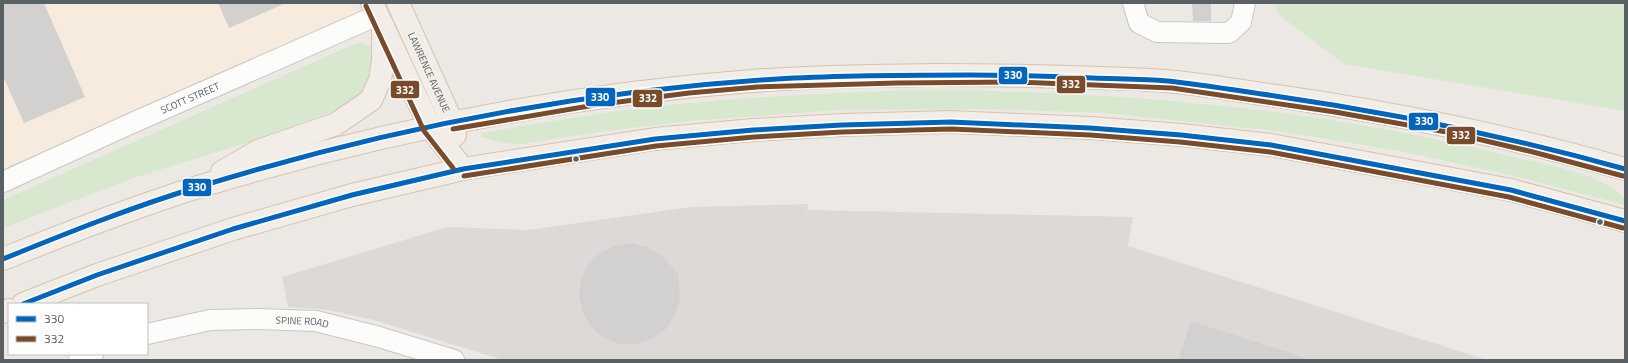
<svg xmlns="http://www.w3.org/2000/svg" width="1628" height="363" font-family="'Titillium Web',sans-serif">
	<style>
		.commercial { fill: #f6ebdd }
		.industrial { fill: #ddd9d6 }
		.green { fill: #d7e8ce }
		.building { fill: #d3d1cf }
		.lines { fill: none; stroke-linecap: round; stroke-linejoin: round }
		.minor-casing { stroke: #c7c7c6; stroke-width: 22 }
		.major-casing { stroke: #d5c3b1; stroke-width: 24 }
		.minor { stroke: #fcfcfb; stroke-width: 20 }
		.major { stroke: #f2ede7; stroke-width: 22 }
		.bus-1-casing { stroke: #fff; stroke-width: 8 }
		.bus-2-casing { stroke: #fff; stroke-width: 8 }
		.bus-1 { stroke: #0065bd; stroke-width: 5 }
		.bus-2 { stroke: #7a4b2a; stroke-width: 5 }
		.bus-dot { fill: #5a6164; stroke: #fff; stroke-width: 1.5 }
		.labels { text-anchor: middle; stroke-width: 3.5; stroke-linejoin: round; paint-order: stroke }
		.street-label { font-size: 10px; fill: #5a6164; stroke: #fff }
		.line-badge { stroke: #fff; stroke-width: 1.5 }
		.badge-label { font-size: 11px; text-anchor: middle; font-weight: bold; fill: #fff }
	</style>
	<rect width="100%" height="100%" fill="#ece9e5"/>
	<path class="commercial" d="M3,3H353L359,17L3,168Z"/>
	<path class="industrial" d="M808,204L807,210L1133,217L1128,246L1487,360H503L374,320L328,310L288,307L282,277L447,227L528,230L691,207Z"/>
	<path class="green" d="M1275,3H1625V111L1344,64L1279,15Z
		M361,43L371,47L375,53L373,78L364,93L344,107L259,139L136,177L3,228V200L350,46Z
		M926,90C1120,91 1314,108 1502,154C1533,162 1586,170 1611,187C1616,190 1621,195 1625,199V205L1515,176L1400,151L1278,131L1105,113L987,109L838,110L690,121L606,131L521,144L506,143L481,137V133C538,124 595,113 652,107C743,97 834,92 926,90Z"/>
	<path class="building" d="M3,3H44L85,97L24,123L3,76Z
		M218,3H286L229,28Z
		M1192,3H1211V21H1193Z
		M631,243L647,247L661,255L678,273L680,299L675,315L666,329L652,339L636,344H620L604,338L591,327L583,313L579,297L581,280L588,265L600,253L614,246Z
		M1191,321L1303,357V360H1178Z"/>
	<g class="lines">
		<g class="minor-casing">
			<g id="minor">
				<path d="M1133,3L1139,23L1157,32L1229,33L1241,22L1245,3"/>
				<path id="s1" d="M3,182L130,124L378,15"/>
				<path id="s2" d="M147,334L210,320L259,319L316,321L379,337L454,360"/>
				<path d="M79,360L93,354"/>
			</g>
		</g>
		<g class="major-casing">
			<g id="major">
				<path d="M372,3L430,127L463,169"/>
				<path id="s3" d="M398,3L452,122L455,135"/>
				<path d="M222,172L258,151L336,124L371,100L380,80L383,60V26"/>
				<path d="M3,259C67,233 132,208 198,187C379,132 564,95 752,81C813,76 875,76 935,75C991,75 1046,76 1102,78C1126,79 1152,79 1176,82C1212,86 1248,92 1283,97C1399,114 1513,137 1625,169"/>
				<path d="M23,304L97,275L233,229L352,195L463,169L655,139L753,130L842,125L951,122L1090,128L1181,135L1271,145L1511,190L1625,221"/>
				<path d="M3,312L9,310"/>
			</g>
		</g>
		<use href="#minor" class="minor"/>
		<use href="#major" class="major"/>
		<g class="bus-1-casing">
			<path id="bus-1" d="M3,259C67,233 132,207 198,187C386,129 581,91 777,79C841,75 905,75 969,75C1010,75 1052,76 1093,78C1118,79 1143,79 1168,81C1204,85 1240,91 1275,96C1393,113 1510,137 1625,169
				M23,304L97,275L233,229L352,195L463,169L655,139L753,130L842,125L951,122L1090,128L1181,135L1271,145L1511,190L1625,221"/>
		</g>
		<g class="bus-2-casing">
			<path id="bus-2" d="M366,6L424,131L453,168
				M453,129L595,105L689,93L757,87L897,83L1015,82L1172,88L1335,112L1452,133L1533,152L1623,176
				M464,176L656,146L754,137L842,132L951,129L1090,135L1180,142L1270,152L1509,197L1623,228"/>
		</g>
		<use href="#bus-1" class="bus-1"/>
		<use href="#bus-2" class="bus-2"/>
	</g>
	<g class="bus-dot">
		<circle cx="576" cy="159" r="3.5"/>
		<circle cx="1600" cy="222" r="3.5"/>
	</g>
	<g class="labels">
		<g class="street-label">
			<text dy="4" stroke="none"><textPath href="#s3" startOffset="76">LAWRENCE AVENUE</textPath></text>
			<text dy="4" stroke="none"><textPath href="#s1" startOffset="205">SCOTT STREET</textPath></text>
			<text dy="4" stroke="none"><textPath href="#s2" startOffset="157">SPINE ROAD</textPath></text>
		</g>
	</g>
	<g class="line-badge">
		<rect x="998" y="66" width="30" height="19" rx="4" fill="#0065bd"/>
		<rect x="1056" y="75" width="30" height="19" rx="4" fill="#7a4b2a"/>
		<rect x="390" y="80" width="30" height="19" rx="4" fill="#7a4b2a"/>
		<rect x="585" y="87" width="31" height="20" rx="4" fill="#0065bd"/>
		<rect x="632" y="89" width="31" height="19" rx="4" fill="#7a4b2a"/>
		<rect x="1408" y="112" width="31" height="19" rx="4" fill="#0065bd"/>
		<rect x="1446" y="126" width="30" height="19" rx="4" fill="#7a4b2a"/>
		<rect x="182" y="178" width="30" height="19" rx="4" fill="#0065bd"/>
	</g>
	<g class="badge-label">
		<text x="1013" y="79">330</text>
		<text x="1071" y="88">332</text>
		<text x="405" y="94">332</text>
		<text x="600" y="101">330</text>
		<text x="648" y="102">332</text>
		<text x="1424" y="125">330</text>
		<text x="1461" y="139">332</text>
		<text x="197" y="191">330</text>
	</g>
	<rect width="1628" height="363" fill="none" stroke="#5a6164" stroke-width="8"/>
	<rect x="8" y="303" width="140" height="52" fill="#ffffff" stroke="#bdc0c1"/>
	<rect x="16" y="316" width="20" height="6" fill="#0065bd" stroke="#bdc0c1"/>
	<text x="44" y="323" font-size="12" fill="#5a6164">330</text>
	<rect x="16" y="336" width="20" height="6" fill="#7a4b2a" stroke="#bdc0c1"/>
	<text x="44" y="343" font-size="12" fill="#5a6164">332</text>
</svg>
